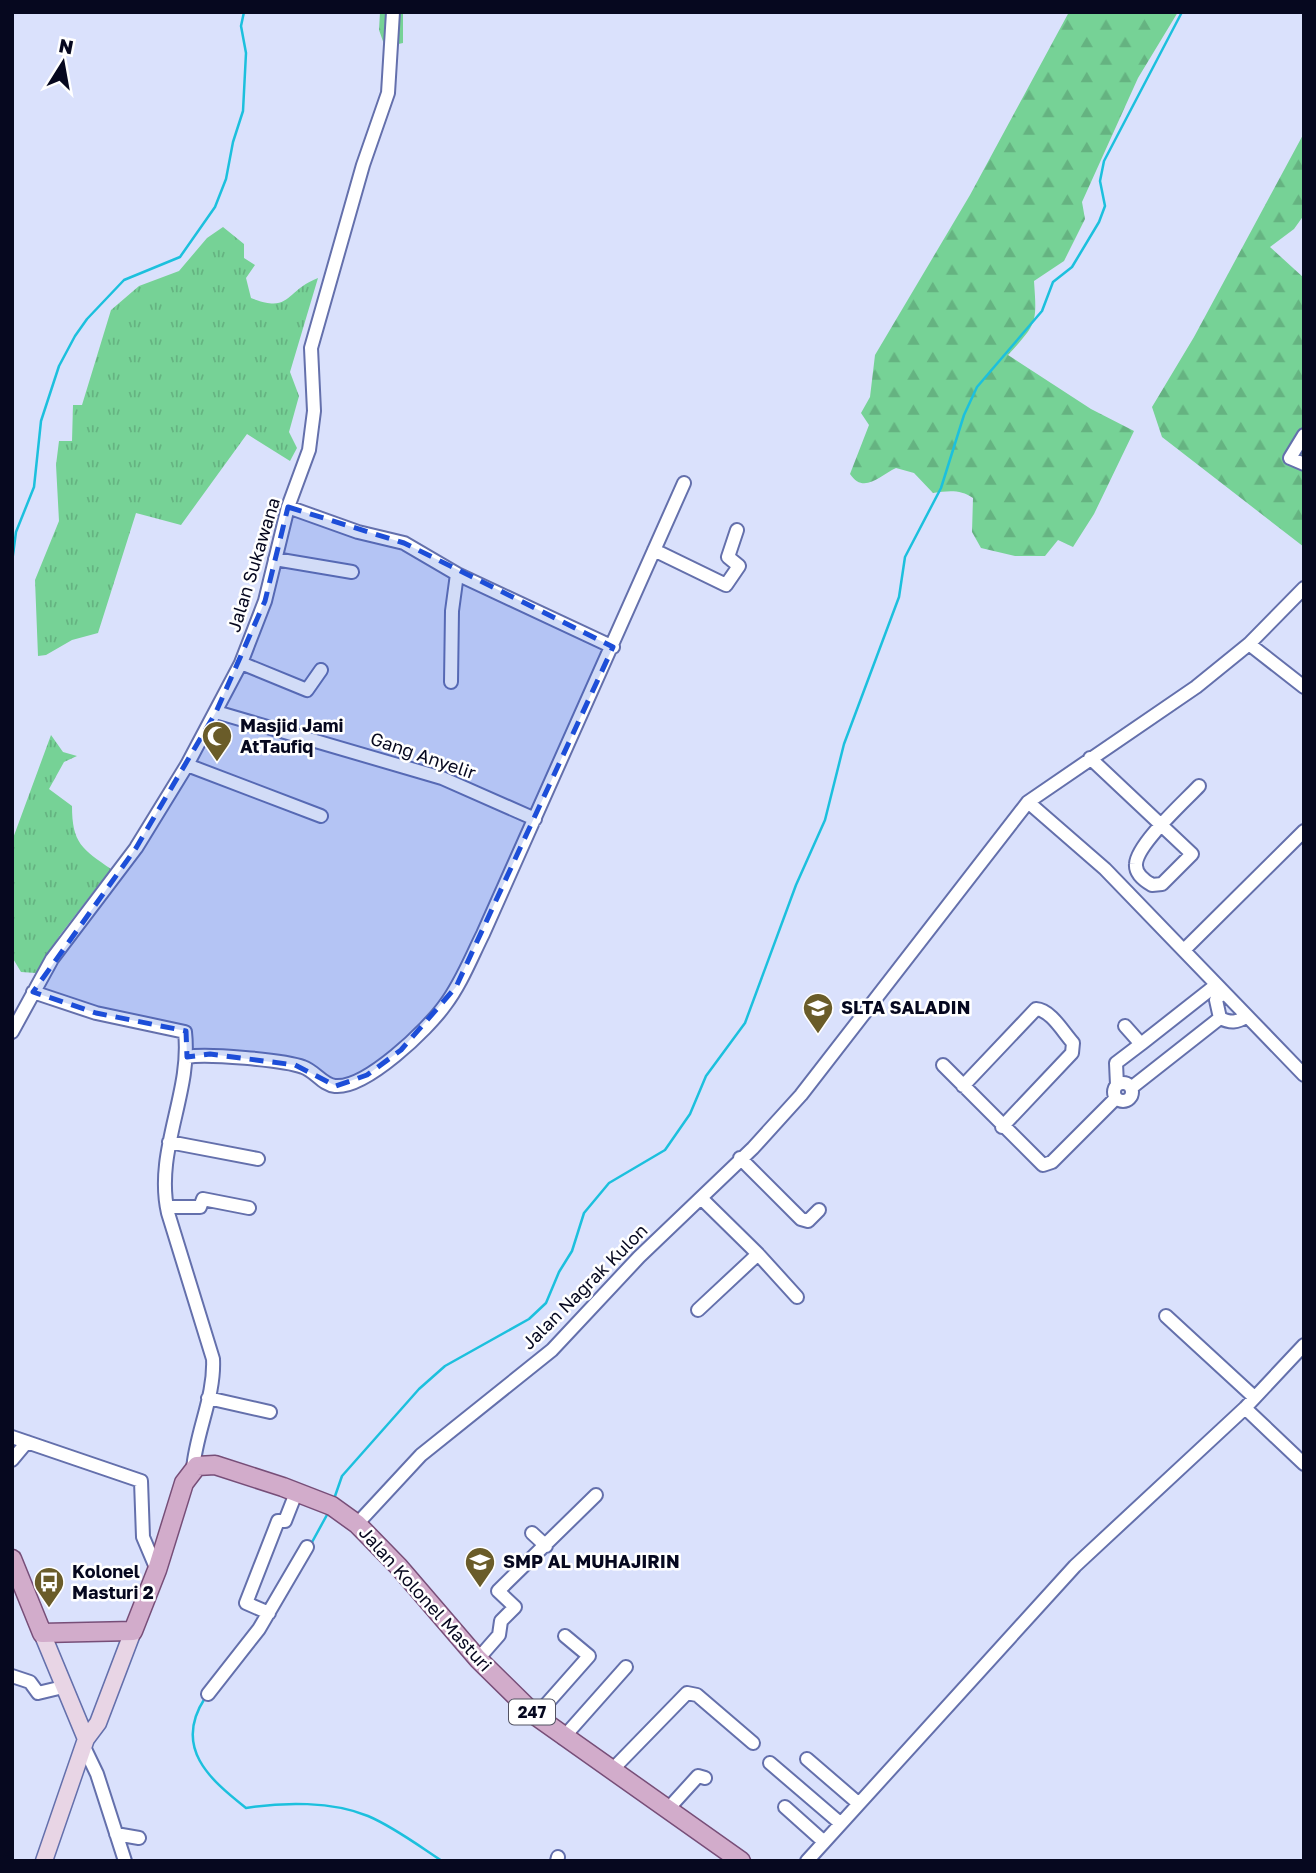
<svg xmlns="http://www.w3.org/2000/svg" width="1316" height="1873" font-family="'Golos Text',sans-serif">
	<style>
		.grass { fill: url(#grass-tufts) }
		.forest { fill: url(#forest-firs) }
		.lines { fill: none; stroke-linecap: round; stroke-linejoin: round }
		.stream { stroke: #1cc0dd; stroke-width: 2.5 }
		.minor-casing { stroke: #6470ac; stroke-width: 16 }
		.secondary-casing { stroke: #6470ac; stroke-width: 19 }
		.primary-casing { stroke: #774e78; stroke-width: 21 }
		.minor { stroke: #fff; stroke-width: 12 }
		.secondary { stroke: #e8d5e5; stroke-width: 16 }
		.primary { stroke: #d2accb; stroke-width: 18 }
		.marked { fill: #1d4ed8; fill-opacity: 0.2; stroke: #1d4ed8; stroke-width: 5; stroke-dasharray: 14 9; stroke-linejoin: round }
		.labels { text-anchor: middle; stroke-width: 5; stroke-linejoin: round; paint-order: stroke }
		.shield { fill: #fff; stroke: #515262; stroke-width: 2 }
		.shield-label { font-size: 16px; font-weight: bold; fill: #06081f }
		.street-label { font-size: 18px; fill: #06081f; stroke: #fff }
		.poi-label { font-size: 18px; font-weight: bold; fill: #06081f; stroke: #fff; text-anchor: start }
	</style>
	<defs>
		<pattern id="grass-tufts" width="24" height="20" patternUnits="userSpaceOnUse" patternTransform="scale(1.75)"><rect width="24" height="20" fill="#76d296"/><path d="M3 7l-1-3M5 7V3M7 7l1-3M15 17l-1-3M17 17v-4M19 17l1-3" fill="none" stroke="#65b381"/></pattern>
		<pattern id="forest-firs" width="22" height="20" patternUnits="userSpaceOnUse" patternTransform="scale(1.75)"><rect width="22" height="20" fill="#76d296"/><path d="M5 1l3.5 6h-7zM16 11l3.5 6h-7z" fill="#65b381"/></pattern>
	</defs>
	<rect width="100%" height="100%" fill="#dae1fc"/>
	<path class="grass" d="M223,227L244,244V258L255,265L246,278L251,298C292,314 284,291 318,278L290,372L299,396L289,432L297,448L290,461L247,434L181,525L136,513L98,633L72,640L46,655L38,656L35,580L59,521L56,465L59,441H72L73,405H82L111,310L139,286L179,271L207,238Z
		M51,735L63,752L77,756L64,762L49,789L72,806C72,843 82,849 111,869L60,935L36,973L21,972L12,957V841Z"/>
	<path class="forest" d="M380,12H403V43L385,47L379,30Z
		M1069,12H1178L1138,78L1082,202L1085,219L1064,261L1034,281C1037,324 1037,323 1008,355L1091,409L1134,431L1094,514L1073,547L1058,540L1045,556H1015L981,548L972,532L973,498C960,489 948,491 933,493L914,473L896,468C880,475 864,495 850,474L869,425L861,413L870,397L875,355L970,195Z
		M1304,133V215L1294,229L1270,247L1304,278V547L1162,437L1152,407L1194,337Z"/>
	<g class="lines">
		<path class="stream" d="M12,562L16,532L34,487L41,421L59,366L75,336L87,319L124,280L180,257L215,207L226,179L233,142L243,111L246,53L241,26L244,12
			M334,1499L342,1476L419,1389L445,1366L529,1319L546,1303L559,1272L572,1251L584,1213L609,1183L665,1150L690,1114L706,1076L745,1023L796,885L825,820L844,744L899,597L905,557L941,488L964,415L977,387L1042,311L1053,282L1072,267L1099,222L1105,206L1100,181L1104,161L1182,12
			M311,1544L328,1513
			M205,1698C173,1747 209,1779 246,1808C283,1802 332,1801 368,1816C394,1827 419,1846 442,1861"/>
		<g class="minor-casing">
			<path id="minor" d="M1304,435L1290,458L1304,464
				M288,507L358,532L404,543L457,574L613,647
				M654,550L726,585L739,566L728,557L737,530
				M275,559L352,572
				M1249,644L1304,687
				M241,663L307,690L321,670
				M451,682L452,611L457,574
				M216,712L442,778L535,819
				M1090,758L1192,854L1162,884L1152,885C1145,881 1135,874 1136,864C1137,844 1185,801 1199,786
				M187,765L321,816
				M1028,802L1105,869L1304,1075
				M1184,950L1304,831
				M1223,991L1216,1000L1220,1018C1230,1023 1237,1023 1247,1016
				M33,992L96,1013L185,1032C192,1093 154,1151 168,1213L213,1359C215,1396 196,1432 193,1469
				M1125,1026L1141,1044L1216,985
				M12,1032L52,959L136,848L187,765L241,663L265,601L288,507L309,450L314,411L311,348L363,165L388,93L393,12
				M187,1057C205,1053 285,1060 303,1067C315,1071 323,1085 335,1086C366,1089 428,1029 445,1005C461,984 471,958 483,934L684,483
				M943,1065L1043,1165L1052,1162L1116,1098
				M1114 1092a9 9 0 1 1 18 0a9 9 0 1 1-18 0Z
				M1117,1085L1116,1063L1141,1044
				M963,1086L1036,1009C1051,1010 1063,1032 1073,1043L1072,1053L1002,1127
				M1131,1088L1220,1018
				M169,1142L258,1159
				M740,1158L801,1219L808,1221L819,1210
				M701,1198L758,1254L797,1297
				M167,1207H200L203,1199L249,1208
				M698,1310L758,1254
				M1166,1316L1254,1397
				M208,1398L270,1412
				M1245,1408L1304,1464
				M12,1437L141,1481L143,1537L157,1570
				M12,1460L27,1442
				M357,1524L421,1455L552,1350L639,1257L753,1148L801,1095L1028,802L1196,687L1249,644L1304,588
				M532,1533L546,1546
				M269,1613L246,1603L278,1521H285L296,1493
				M478,1659L499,1635L501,1621L515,1607L498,1591L596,1495
				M12,1676L30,1682L38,1693L63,1687
				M208,1694L259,1629L307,1547
				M536,1716L589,1656L565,1636
				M563,1738L626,1667
				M85,1749L97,1774L125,1861
				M807,1759L858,1803
				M770,1763L840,1823
				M611,1771L687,1693L697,1695L753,1743
				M785,1807L823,1841
				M668,1809L698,1776L705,1778
				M116,1834L139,1838
				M557,1861L558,1857
				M807,1861L1075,1566L1245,1408L1304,1345"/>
		</g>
		<g class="secondary-casing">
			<path id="secondary" d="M42,1633L86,1739L44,1861
				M86,1739L98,1723L133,1631"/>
		</g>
		<g class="primary-casing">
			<path id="primary" d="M12,1559L42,1633L133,1631L157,1570L184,1483L197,1466L215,1465L283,1487L332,1506L357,1524L399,1567L478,1659L536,1716L741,1861"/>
		</g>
		<use href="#minor" class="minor"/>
		<use href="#secondary" class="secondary"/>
		<use href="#primary" class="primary"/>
	</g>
	<path class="marked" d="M288,507L404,543L613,647L456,987L401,1050L367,1075L336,1086L295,1065L210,1054L187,1057L186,1031L96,1013L33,992L136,848L216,712L265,601Z"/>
	<defs>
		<g id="mosque-pin" transform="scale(1.575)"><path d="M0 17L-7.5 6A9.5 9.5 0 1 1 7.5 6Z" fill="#6a5c29" stroke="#fff"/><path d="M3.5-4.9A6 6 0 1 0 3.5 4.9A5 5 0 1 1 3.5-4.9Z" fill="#fff"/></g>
		<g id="school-pin" transform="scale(1.575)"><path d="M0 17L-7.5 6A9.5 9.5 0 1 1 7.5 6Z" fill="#6a5c29" stroke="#fff"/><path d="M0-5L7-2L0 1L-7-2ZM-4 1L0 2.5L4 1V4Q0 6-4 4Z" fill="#fff"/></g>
		<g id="bus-pin" transform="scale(1.575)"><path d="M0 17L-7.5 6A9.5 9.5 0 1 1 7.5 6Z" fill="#6a5c29" stroke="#fff"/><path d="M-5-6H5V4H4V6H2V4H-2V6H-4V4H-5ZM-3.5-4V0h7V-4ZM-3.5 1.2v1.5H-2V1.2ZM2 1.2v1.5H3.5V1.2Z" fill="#fff"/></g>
	</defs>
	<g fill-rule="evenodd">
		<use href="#mosque-pin" x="217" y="736"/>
		<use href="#school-pin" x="818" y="1008"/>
		<use href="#school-pin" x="480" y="1562"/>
		<use href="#bus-pin" x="49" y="1582"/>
	</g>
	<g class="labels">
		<rect class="shield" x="509" y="1699.5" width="46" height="25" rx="5"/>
		<g class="shield-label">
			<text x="532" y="1718">247</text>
		</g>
		<g class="street-label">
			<text transform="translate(254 565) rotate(-73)" y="6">Jalan Sukawana</text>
			<text transform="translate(423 756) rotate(19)" y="6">Gang Anyelir</text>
			<text transform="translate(585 1287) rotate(-45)" y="6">Jalan Nagrak Kulon</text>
			<text transform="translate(425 1599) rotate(48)" y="6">Jalan Kolonel Masturi</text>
		</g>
		<g class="poi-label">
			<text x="240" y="732">Masjid Jami<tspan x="240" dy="21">AtTaufiq</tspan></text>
			<text x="841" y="1014">SLTA SALADIN</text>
			<text x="503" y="1568">SMP AL MUHAJIRIN</text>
			<text x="72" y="1578">Kolonel<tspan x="72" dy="21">Masturi 2</tspan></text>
		</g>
	</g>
	<rect width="1316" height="1873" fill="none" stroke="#06081f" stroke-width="28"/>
	<g transform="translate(63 63) rotate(11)" stroke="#ffffff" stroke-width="5" paint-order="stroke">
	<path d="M0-5L12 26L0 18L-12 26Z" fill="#06081f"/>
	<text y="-10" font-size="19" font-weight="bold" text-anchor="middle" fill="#06081f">N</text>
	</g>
</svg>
